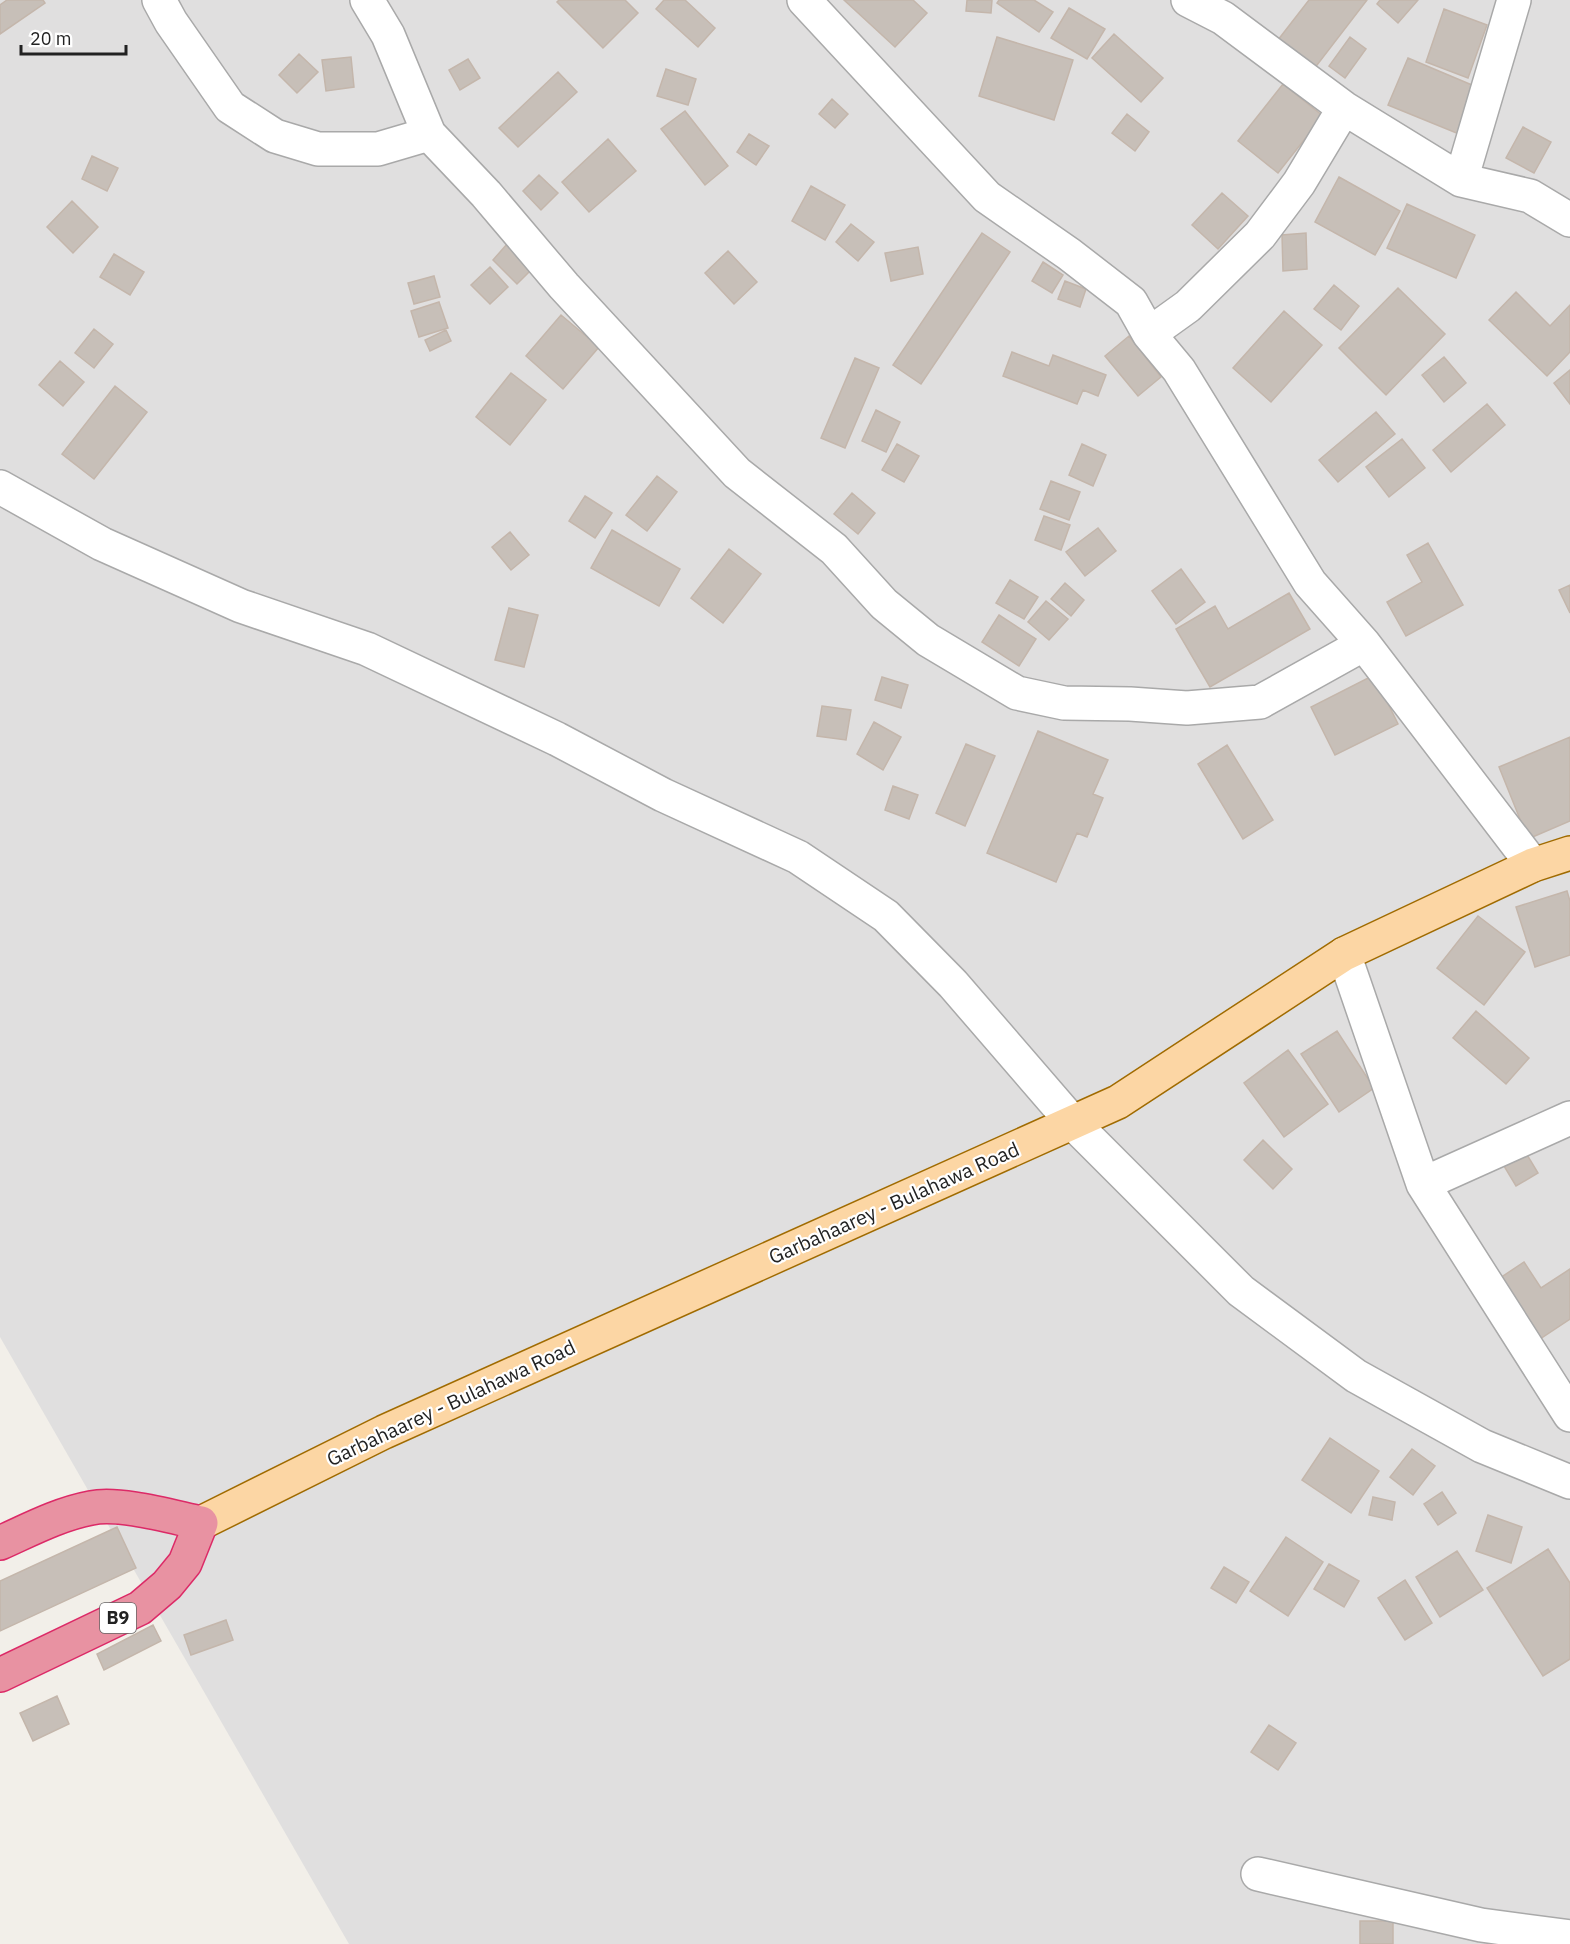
<svg xmlns="http://www.w3.org/2000/svg" width="1570" height="1944" font-family="'IBM Plex Sans',sans-serif">
	<style>
		.residential { fill: #e0dfdf }
		.building { fill: #c7bfb8; stroke: #c4b6ab; stroke-width: 1.5 }
		.lines { fill: none; stroke-linecap: round; stroke-linejoin: round }
		.minor-casing { stroke: #a9a9a9; stroke-width: 36 }
		.major-casing { stroke: #a06b00; stroke-width: 36 }
		.highway-casing { stroke: #dc2a67; stroke-width: 36 }
		.minor { stroke: #fff; stroke-width: 33 }
		.major { stroke: #fcd6a4; stroke-width: 33 }
		.highway { stroke: #e892a2; stroke-width: 33 }
		.labels { text-anchor: middle; stroke-width: 4.5; stroke-linejoin: round; paint-order: stroke }
		.shield { fill: #fff; stroke: #646464; stroke-width: 1.5 }
		.shield-label { font-size: 18px; font-weight: bold; fill: #222 }
		.street-label { font-size: 20px; fill: #222; stroke: #fff }
	</style>
	<rect width="100%" height="100%" fill="#f2efe9"/>
	<path class="residential" d="M0,0H1570V1944H349L0,1337Z"/>
	<path class="building" d="M7,0H43L45,3L0,34V5Z
		M559,0H625L638,13L603,48L557,2Z
		M664,0H685L715,28L698,47L656,9Z
		M844,0H913L927,13L895,47Z
		M967,0H992L991,13L966,11Z
		M999,0H1034L1053,12L1039,32L997,3Z
		M1309,0H1367L1314,69L1278,40Z
		M1380,0H1418L1398,23L1377,4Z
		M1069,8L1105,29L1087,59L1051,38Z
		M1444,9L1487,25L1468,78L1426,62Z
		M1114,34L1163,78L1141,102L1092,58Z
		M997,37L1073,60L1054,120L979,96Z
		M1350,37L1366,49L1345,78L1329,66Z
		M299,54L318,72L297,93L279,75Z
		M351,57L354,87L326,91L322,60Z
		M1408,58L1479,88L1459,134L1388,105Z
		M468,59L480,78L460,90L449,70Z
		M666,69L696,79L688,105L657,96Z
		M558,72L577,92L518,147L499,128Z
		M1283,84L1323,116L1278,173L1238,141Z
		M832,99L848,114L835,128L819,114Z
		M685,111L728,166L705,185L661,129Z
		M1127,114L1149,132L1135,151L1112,133Z
		M1523,127L1551,142L1534,173L1506,158Z
		M749,134L769,146L756,165L737,152Z
		M608,139L636,171L589,212L562,182Z
		M92,156L118,168L107,191L82,179Z
		M539,175L558,193L541,210L523,191Z
		M1339,177L1400,211L1375,255L1315,222Z
		M811,186L845,205L825,240L792,221Z
		M1222,193L1248,216L1218,249L1192,225Z
		M72,201L98,227L73,253L47,227Z
		M1407,204L1475,235L1456,278L1387,248Z
		M851,224L874,242L858,261L836,242Z
		M982,233L1010,252L921,384L893,365Z
		M1306,233L1307,269L1283,271L1282,235Z
		M507,244L533,268L517,284L493,260Z
		M918,247L923,274L891,281L885,253Z
		M728,251L757,282L734,304L705,273Z
		M114,254L144,272L130,295L100,277Z
		M1043,262L1063,275L1052,293L1032,281Z
		M490,267L508,287L490,304L471,285Z
		M434,276L440,297L414,304L408,283Z
		M1065,281L1086,289L1080,307L1058,299Z
		M1334,285L1359,306L1341,330L1314,309Z
		M1398,288L1445,334L1386,395L1339,348Z
		M1516,292L1550,326L1570,305V352L1547,376L1489,320Z
		M439,302L448,328L419,337L411,311Z
		M1284,311L1322,345L1271,402L1233,368Z
		M561,315L599,347L563,389L526,356Z
		M94,329L113,344L94,368L75,353Z
		M446,330L451,341L430,351L425,340Z
		M1129,336L1161,377L1138,396L1105,356Z
		M1012,352L1049,366L1053,355L1106,375L1098,396L1083,390L1077,404L1003,376Z
		M1444,357L1466,383L1444,402L1422,375Z
		M855,358L879,368L845,448L821,438Z
		M60,361L84,382L63,406L39,385Z
		M1570,370V404L1554,383Z
		M511,373L546,400L510,445L476,417Z
		M115,386L147,412L94,479L62,454Z
		M1487,404L1505,425L1451,472L1433,450Z
		M876,410L900,422L886,452L862,441Z
		M1376,412L1395,434L1338,482L1319,460Z
		M1402,439L1425,468L1389,497L1366,467Z
		M897,444L919,456L904,482L882,470Z
		M1082,444L1106,455L1093,486L1069,475Z
		M657,476L677,492L647,531L626,515Z
		M1051,481L1080,492L1069,520L1040,509Z
		M852,493L875,513L858,534L834,514Z
		M585,496L612,513L595,538L569,521Z
		M1044,516L1070,525L1061,550L1035,540Z
		M1098,528L1116,551L1085,576L1066,552Z
		M612,530L680,569L659,606L591,568Z
		M510,532L529,555L511,570L492,547Z
		M1428,543L1463,605L1406,636L1387,602L1422,582L1407,555Z
		M729,549L761,574L723,623L691,598Z
		M1181,569L1205,602L1176,624L1152,591Z
		M1010,580L1038,597L1024,619L996,603Z
		M1065,583L1084,600L1071,616L1051,599Z
		M1570,585V613L1559,590Z
		M1289,593L1310,629L1210,687L1176,629L1215,606L1228,629Z
		M1046,601L1068,619L1049,640L1028,622Z
		M509,608L538,615L524,667L495,660Z
		M999,615L1036,639L1019,666L982,642Z
		M1374,675L1398,724L1335,755L1311,707Z
		M882,677L908,685L901,708L875,700Z
		M822,706L851,710L846,740L817,736Z
		M874,722L901,737L883,770L857,754Z
		M1038,731L1108,760L1093,794L1103,798L1087,837L1077,833L1056,882L987,853Z
		M1570,737V821L1528,839L1499,767Z
		M966,744L995,756L965,826L936,813Z
		M1227,745L1273,820L1243,839L1198,764Z
		M893,786L918,795L909,819L885,810Z
		M1567,891L1570,901V955L1535,967L1516,907Z
		M1478,916L1525,952L1484,1005L1437,968Z
		M1476,1011L1529,1058L1506,1084L1453,1038Z
		M1337,1031L1374,1088L1339,1112L1301,1054Z
		M1288,1050L1328,1104L1284,1137L1244,1083Z
		M1263,1140L1292,1169L1273,1189L1244,1160Z
		M1523,1148L1538,1173L1516,1186L1501,1161Z
		M1524,1262L1541,1288L1570,1269V1319L1531,1345L1491,1284Z
		M1330,1438L1379,1471L1351,1513L1302,1480Z
		M1412,1449L1435,1466L1413,1495L1390,1477Z
		M1442,1492L1456,1513L1438,1525L1424,1504Z
		M1373,1497L1395,1502L1392,1520L1369,1515Z
		M1488,1515L1522,1527L1511,1563L1476,1551Z
		M117,1527L136,1568L0,1631V1581Z
		M1286,1537L1323,1562L1288,1616L1250,1591Z
		M1548,1549L1570,1583V1659L1543,1676L1487,1588Z
		M1457,1551L1483,1590L1440,1617L1416,1577Z
		M1329,1564L1359,1581L1344,1607L1314,1589Z
		M1224,1567L1249,1582L1236,1603L1211,1588Z
		M1405,1580L1432,1623L1405,1640L1378,1598Z
		M226,1620L233,1640L191,1655L184,1635Z
		M153,1625L161,1641L104,1670L97,1654Z
		M57,1696L69,1724L33,1741L20,1713Z
		M1269,1725L1296,1743L1278,1770L1251,1752Z
		M1360,1921H1393V1944H1360Z"/>
	<g class="lines">
		<g class="minor-casing">
			<path id="minor" d="M159,0L171,22L230,107L275,136L318,149H378L429,134
				M367,0L388,35L429,134L486,194L564,286L737,473L834,549L884,604L928,640L1017,693L1064,703L1130,704L1187,708L1260,702L1364,644
				M804,0L987,197L1069,254L1131,302L1149,334L1179,370L1310,583L1364,644L1533,865
				M1188,0L1223,18L1344,108L1461,180L1530,196L1570,220
				M1461,180L1514,0
				M1149,334L1188,306L1260,235L1299,183L1344,108
				M0,487L102,544L241,606L367,649L557,739L663,795L798,857L886,916L953,984L1073,1123L1241,1291L1356,1376L1482,1446L1570,1482
				M1344,954L1423,1184L1570,1415
				M1423,1184L1570,1118
				M1258,1874L1481,1925L1570,1937"/>
		</g>
		<g class="major-casing">
			<path id="major" d="M201,1523L384,1432L1118,1102L1344,954L1533,865L1570,853"/>
		</g>
		<g class="highway-casing">
			<path id="highway" d="M0,1543C29,1530 59,1514 91,1508C120,1502 172,1517 201,1523L185,1563L167,1585L140,1608L0,1675"/>
		</g>
		<use href="#minor" class="minor"/>
		<use href="#major" class="major"/>
		<use href="#highway" class="highway"/>
	</g>
	<g class="labels">
		<rect class="shield" x="100" y="1603" width="36" height="30" rx="4.5"/>
		<g class="shield-label">
			<text x="118" y="1624">B9</text>
		</g>
		<g class="street-label">
			<text transform="translate(894 1203) rotate(-24)" y="7">Garbahaarey - Bulahawa Road</text>
			<text transform="translate(451 1403) rotate(-25)" y="7">Garbahaarey - Bulahawa Road</text>
		</g>
	</g>
	<path d="M21 45v9h105v-9" fill="none" stroke="#222222" stroke-width="3"/>
	<text x="30" y="45" font-size="18" fill="#222222" stroke="#ffffff" stroke-width="4.5" paint-order="stroke">20 m</text>
</svg>
